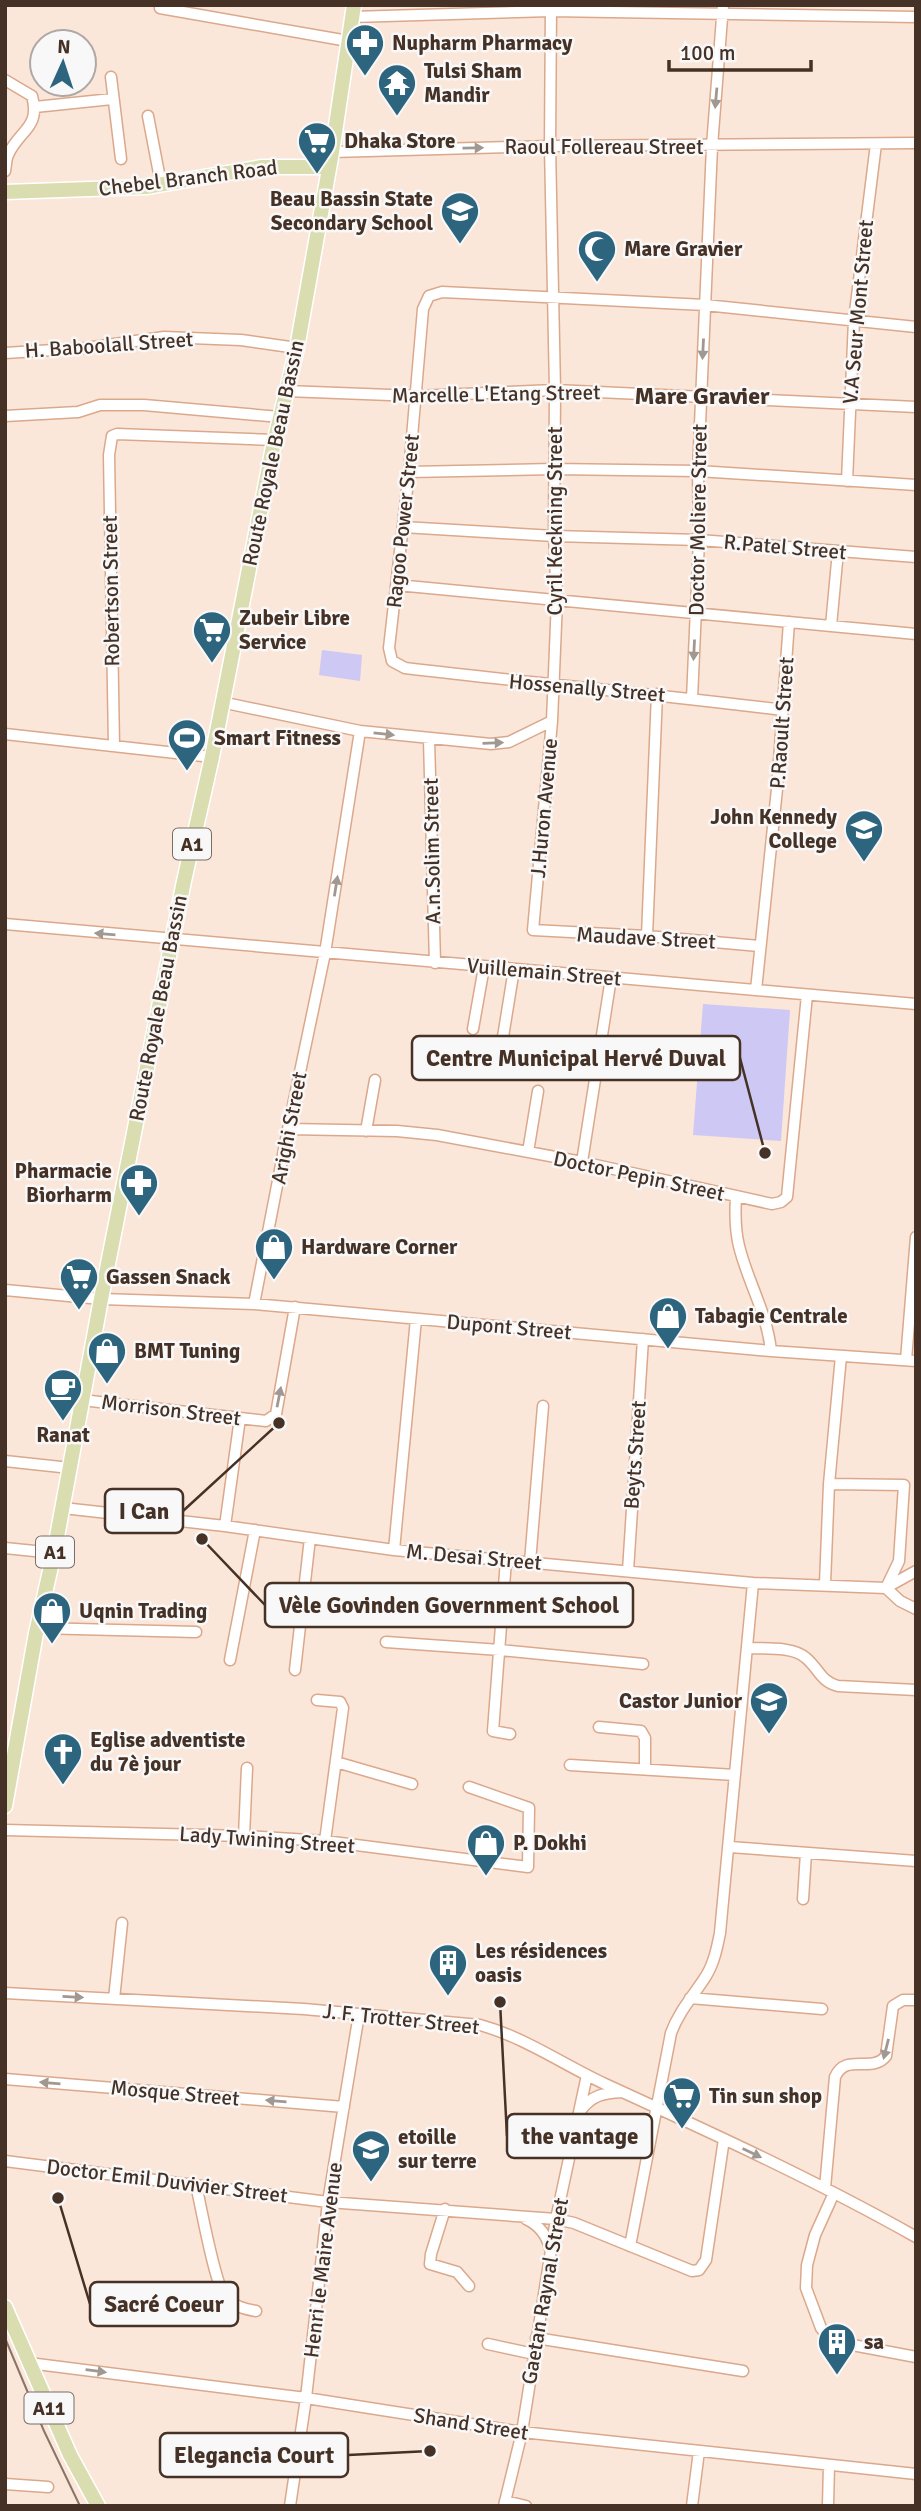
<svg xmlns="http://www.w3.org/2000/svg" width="921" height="2511" font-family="Signika,sans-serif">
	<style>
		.green { fill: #cec8f4 }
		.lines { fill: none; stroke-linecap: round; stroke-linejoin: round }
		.minor-casing { stroke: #daa98c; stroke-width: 13 }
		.major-casing { stroke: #fff; stroke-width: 17 }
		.minor { stroke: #fff; stroke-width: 10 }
		.major { stroke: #daddb0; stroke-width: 14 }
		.tram { stroke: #897468; stroke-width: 2 }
		.oneway { fill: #a29892 }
		.labels { text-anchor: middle; stroke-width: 5; stroke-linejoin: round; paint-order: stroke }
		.shield { fill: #f8f8f8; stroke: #7b6d64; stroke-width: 2 }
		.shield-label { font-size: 19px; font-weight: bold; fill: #453125 }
		.poi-label { font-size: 21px; font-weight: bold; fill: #453125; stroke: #f8f8f8; text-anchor: start }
		.street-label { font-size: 21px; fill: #453125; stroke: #f8f8f8 }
		.quarter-label { font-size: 24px; font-weight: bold; fill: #453125; stroke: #f8f8f8 }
		.leader { fill: none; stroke: #453125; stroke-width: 2.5 }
		.callout-dot { fill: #453125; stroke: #f8f8f8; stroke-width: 2.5 }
		.callout { fill: #f8f8f8; stroke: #453125; stroke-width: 2.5 }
		.callout-label { font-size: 23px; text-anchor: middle; font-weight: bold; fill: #453125 }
	</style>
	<rect width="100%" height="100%" fill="#fbe6da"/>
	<path class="green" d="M322,650L362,655L360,681L319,675Z
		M703,1004L790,1010L781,1141L693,1135Z"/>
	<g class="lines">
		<g class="minor-casing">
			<path id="minor" d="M551,5L550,146L555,390L554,536L557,600L552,721L533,930L647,936L759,946
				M160,8L348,41
				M352,17L550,11L916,17
				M111,77L121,159
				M5,80L32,96C41,128 19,130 8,155C6,159 6,166 5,171
				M35,107L112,99
				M148,116L161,184
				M332,152L550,146L916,143
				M5,353L86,348L164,337L241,340L297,348
				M286,391L416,396L555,390L916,407
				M5,416L78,412L100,405H144L280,417
				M409,472L553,469L698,471L916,485
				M847,481L854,320L876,144
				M403,527L554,536L699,540L916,557
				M397,585L916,634
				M831,626L838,551
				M692,699L699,540L698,471L712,146L723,5
				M221,702L360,731L491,744L509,742L552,721
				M783,710C657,694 531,683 405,668L392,661L389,648L409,472L423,309L429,296L442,292L705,305L916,327
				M5,734L212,757
				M429,739L435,963
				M114,746L109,455L112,436L117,434L274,440
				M5,924L916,1004
				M647,936L657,694
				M756,990L777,789L789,622
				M473,1029L484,967
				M502,1043L514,969
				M288,1129L397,1131L437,1135L582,1162L772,1204L781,1202L787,1197L807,995
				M366,1131L375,1080
				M528,1152L538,1091
				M582,1162L611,978
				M736,1197C735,1213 735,1230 739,1246C748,1283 767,1312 771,1351
				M5,1290L101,1299L254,1304L771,1351L916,1361
				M254,1304L288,1129L325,953L360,731
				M906,1360L916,1237
				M82,1400L266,1421L276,1414L295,1307
				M5,1461L70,1468
				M829,1484L841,1356
				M63,1508L225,1526L394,1550L753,1583L886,1588
				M225,1526L240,1418
				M5,1548L54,1553
				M394,1550L416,1319
				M506,1560L493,1731L510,1734
				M530,1562L543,1406
				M628,1571L643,1339
				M825,1584L829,1484L904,1485L899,1561L886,1588
				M889,1586L916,1571
				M886,1588L900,1601L916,1609
				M37,1628L196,1632
				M386,1642L500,1650L643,1664
				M747,1648C764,1649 793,1646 806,1658C819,1669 821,1682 838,1686L916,1690
				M230,1660L255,1530
				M295,1670L310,1538
				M317,1700L340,1702L343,1708L325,1841
				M599,1727L641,1731L645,1738V1769
				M336,1762L412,1784
				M570,1765L735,1775
				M5,1830L244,1836L325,1841L528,1867L529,1808L469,1787
				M244,1836L247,1768
				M730,1847L916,1861
				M803,1899L806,1853
				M5,1993L304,2009L480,2025C524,2037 564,2065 605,2084C710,2132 815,2180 916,2237
				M690,1998L822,2009
				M114,1999L122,1923
				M5,2079L344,2107
				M581,2110C592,2095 604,2093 622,2092
				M5,2161L328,2202L556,2219L574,2223L692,2271L699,2270L706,2260L724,2139
				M196,2185C201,2206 215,2286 226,2298C235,2307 245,2309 256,2311
				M825,2188L835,2077C846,2052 872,2074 886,2056L893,2006L903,2000H916
				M834,2193L815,2235L807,2265L806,2288L821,2328L828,2337L842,2343L916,2357
				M445,2209L431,2254L430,2264L457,2272L469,2286
				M526,2219C539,2225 547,2235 550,2249
				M630,2246L671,2033C679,2011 694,1995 706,1976C714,1963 717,1948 720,1933L753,1583
				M536,2338L743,2371
				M488,2344L534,2354
				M29,2363L306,2398L522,2432L916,2474
				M5,2484L48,2487
				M505,2501L526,2506
				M290,2506L306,2398L328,2202L359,2014
				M504,2506L522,2432L556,2219L587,2075
				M692,2506L699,2451
				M828,2506L829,2465"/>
		</g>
		<g class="major-casing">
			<path id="major" d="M5,192L146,187L262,167H328
				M5,1806L36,1633L54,1553L101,1299L184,881L212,757L273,447L297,348L332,152L354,5
				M5,2307L70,2455L98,2506"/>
		</g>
		<use href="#minor" class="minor"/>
		<use href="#major" class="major"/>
		<path class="tram" d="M5,2338L44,2431L80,2506"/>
	</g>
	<defs><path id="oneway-solid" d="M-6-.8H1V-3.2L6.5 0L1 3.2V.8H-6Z" transform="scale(1.75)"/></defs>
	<g class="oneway">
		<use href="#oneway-solid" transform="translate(716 98) rotate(95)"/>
		<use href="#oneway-solid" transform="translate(473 148) rotate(-1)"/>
		<use href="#oneway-solid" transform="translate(703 349) rotate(93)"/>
		<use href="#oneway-solid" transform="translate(694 650) rotate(93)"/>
		<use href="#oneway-solid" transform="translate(384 734) rotate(6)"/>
		<use href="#oneway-solid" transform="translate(493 743) rotate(-2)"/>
		<use href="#oneway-solid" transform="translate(336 886) rotate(-81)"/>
		<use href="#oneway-solid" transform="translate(105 934) rotate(-175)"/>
		<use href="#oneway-solid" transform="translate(279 1397) rotate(-79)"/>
		<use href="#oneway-solid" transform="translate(73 1997) rotate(3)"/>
		<use href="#oneway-solid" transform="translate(886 2049) rotate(104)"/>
		<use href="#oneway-solid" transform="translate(50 2083) rotate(-175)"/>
		<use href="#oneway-solid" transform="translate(276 2101) rotate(-175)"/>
		<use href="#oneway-solid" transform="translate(752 2153) rotate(26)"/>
		<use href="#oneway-solid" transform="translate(96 2371) rotate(7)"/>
	</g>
	<defs>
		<g id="pharmacy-pin" transform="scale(2.0125)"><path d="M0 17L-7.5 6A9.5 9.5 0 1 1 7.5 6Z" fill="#2d657f" stroke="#f8f8f8"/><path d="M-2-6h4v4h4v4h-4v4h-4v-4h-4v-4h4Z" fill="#fff"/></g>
		<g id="temple-pin" transform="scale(2.0125)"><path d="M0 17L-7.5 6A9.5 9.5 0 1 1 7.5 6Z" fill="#2d657f" stroke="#f8f8f8"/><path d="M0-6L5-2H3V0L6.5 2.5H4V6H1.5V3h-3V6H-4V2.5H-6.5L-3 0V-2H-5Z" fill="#fff"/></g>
		<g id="supermarket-pin" transform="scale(2.0125)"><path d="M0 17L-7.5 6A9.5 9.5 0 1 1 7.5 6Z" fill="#2d657f" stroke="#f8f8f8"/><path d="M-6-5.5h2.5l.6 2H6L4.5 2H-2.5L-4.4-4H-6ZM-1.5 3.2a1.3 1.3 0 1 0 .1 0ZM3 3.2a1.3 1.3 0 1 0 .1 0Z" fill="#fff"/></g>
		<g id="school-pin" transform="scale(2.0125)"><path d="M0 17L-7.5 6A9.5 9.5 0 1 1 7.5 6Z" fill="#2d657f" stroke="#f8f8f8"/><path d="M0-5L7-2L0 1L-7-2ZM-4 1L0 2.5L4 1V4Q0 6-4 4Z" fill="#fff"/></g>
		<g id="mosque-pin" transform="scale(2.0125)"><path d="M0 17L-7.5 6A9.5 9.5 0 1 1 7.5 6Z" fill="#2d657f" stroke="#f8f8f8"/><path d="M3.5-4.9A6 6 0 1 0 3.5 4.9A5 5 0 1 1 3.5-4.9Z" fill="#fff"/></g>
		<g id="stadium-pin" transform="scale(2.0125)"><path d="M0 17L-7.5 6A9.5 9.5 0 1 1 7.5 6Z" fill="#2d657f" stroke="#f8f8f8"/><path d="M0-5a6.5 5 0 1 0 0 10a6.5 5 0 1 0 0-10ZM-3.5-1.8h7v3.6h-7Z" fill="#fff"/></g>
		<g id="shop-pin" transform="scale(2.0125)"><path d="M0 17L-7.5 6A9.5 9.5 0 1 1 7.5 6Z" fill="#2d657f" stroke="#f8f8f8"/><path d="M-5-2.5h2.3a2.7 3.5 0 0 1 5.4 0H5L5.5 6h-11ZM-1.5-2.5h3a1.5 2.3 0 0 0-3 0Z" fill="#fff"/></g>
		<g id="cafe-pin" transform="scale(2.0125)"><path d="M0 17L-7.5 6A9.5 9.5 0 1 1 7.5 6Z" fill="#2d657f" stroke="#f8f8f8"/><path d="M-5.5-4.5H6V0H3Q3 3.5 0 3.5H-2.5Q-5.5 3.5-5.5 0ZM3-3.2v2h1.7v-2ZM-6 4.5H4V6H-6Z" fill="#fff"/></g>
		<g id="church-pin" transform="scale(2.0125)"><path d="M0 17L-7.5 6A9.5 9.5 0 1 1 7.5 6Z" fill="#2d657f" stroke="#f8f8f8"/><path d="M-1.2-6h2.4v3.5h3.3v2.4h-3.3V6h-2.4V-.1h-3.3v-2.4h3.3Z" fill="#fff"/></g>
		<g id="building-pin" transform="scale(2.0125)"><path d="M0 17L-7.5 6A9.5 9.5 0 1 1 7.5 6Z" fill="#2d657f" stroke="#f8f8f8"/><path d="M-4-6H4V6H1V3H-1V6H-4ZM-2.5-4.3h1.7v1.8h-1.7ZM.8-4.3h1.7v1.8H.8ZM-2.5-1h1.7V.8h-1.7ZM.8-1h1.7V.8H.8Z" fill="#fff"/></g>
	</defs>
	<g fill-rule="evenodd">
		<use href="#pharmacy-pin" x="365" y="43"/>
		<use href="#temple-pin" x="397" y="83"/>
		<use href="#supermarket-pin" x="317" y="141"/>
		<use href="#school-pin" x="460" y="211"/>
		<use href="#mosque-pin" x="597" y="249"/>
		<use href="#supermarket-pin" x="212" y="630"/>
		<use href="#stadium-pin" x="187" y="738"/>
		<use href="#school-pin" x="864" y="829"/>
		<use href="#pharmacy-pin" x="139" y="1183"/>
		<use href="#shop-pin" x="274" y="1247"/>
		<use href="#supermarket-pin" x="79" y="1277"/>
		<use href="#shop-pin" x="668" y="1316"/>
		<use href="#shop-pin" x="107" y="1351"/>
		<use href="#cafe-pin" x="63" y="1388"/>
		<use href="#shop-pin" x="52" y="1611"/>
		<use href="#school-pin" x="769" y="1701"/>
		<use href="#church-pin" x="63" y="1752"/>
		<use href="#shop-pin" x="486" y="1843"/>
		<use href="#building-pin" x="448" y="1963"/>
		<use href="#supermarket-pin" x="682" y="2096"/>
		<use href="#school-pin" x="371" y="2149"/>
		<use href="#building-pin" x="837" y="2342"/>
	</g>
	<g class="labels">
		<g class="shield">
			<rect x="173" y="828.5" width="38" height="31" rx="5"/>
			<rect x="36" y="1536.5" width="38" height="31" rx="5"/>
			<rect x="24.5" y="2392.5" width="49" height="31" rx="5"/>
		</g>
		<g class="shield-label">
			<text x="192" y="851">A1</text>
			<text x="55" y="1559">A1</text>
			<text x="49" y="2415">A11</text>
		</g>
		<g class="poi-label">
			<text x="392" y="50">Nupharm Pharmacy</text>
			<text x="424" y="78">Tulsi Sham<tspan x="424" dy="24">Mandir</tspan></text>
			<text x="344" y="148">Dhaka Store</text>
			<text x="433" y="206" text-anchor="end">Beau Bassin State<tspan x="433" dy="24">Secondary School</tspan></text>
			<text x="624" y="256">Mare Gravier</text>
			<text x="239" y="625">Zubeir Libre<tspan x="239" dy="24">Service</tspan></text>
			<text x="214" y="745">Smart Fitness</text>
			<text x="837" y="824" text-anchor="end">John Kennedy<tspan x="837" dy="24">College</tspan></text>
			<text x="112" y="1178" text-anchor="end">Pharmacie<tspan x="112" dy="24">Biorharm</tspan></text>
			<text x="301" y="1254">Hardware Corner</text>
			<text x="106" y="1284">Gassen Snack</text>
			<text x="695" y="1323">Tabagie Centrale</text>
			<text x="134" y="1358">BMT Tuning</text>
			<text x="63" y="1442" text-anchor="middle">Ranat</text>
			<text x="79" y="1618">Uqnin Trading</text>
			<text x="742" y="1708" text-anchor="end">Castor Junior</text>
			<text x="90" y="1747">Eglise adventiste<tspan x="90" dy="24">du 7è jour</tspan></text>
			<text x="513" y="1850">P. Dokhi</text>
			<text x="475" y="1958">Les résidences<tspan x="475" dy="24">oasis</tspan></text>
			<text x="709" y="2103">Tin sun shop</text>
			<text x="398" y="2144">etoille<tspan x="398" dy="24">sur terre</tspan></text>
			<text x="864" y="2349">sa</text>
		</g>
		<g class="street-label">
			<text x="604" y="154">Raoul Follereau Street</text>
			<text transform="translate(188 178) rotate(-7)" y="7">Chebel Branch Road</text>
			<text transform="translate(858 312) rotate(-85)" y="7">V.A Seur Mont Street</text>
			<text transform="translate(109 345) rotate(-4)" y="7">H. Baboolall Street</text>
			<text transform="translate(496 394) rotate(-1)" y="7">Marcelle L'Etang Street</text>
			<text transform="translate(273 453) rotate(-78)" y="7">Route Royale Beau Bassin</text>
			<text transform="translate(698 520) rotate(-89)" y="7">Doctor Moliere Street</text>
			<text transform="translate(403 521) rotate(-84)" y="7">Ragoo Power Street</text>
			<text transform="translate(555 521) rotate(-90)" y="7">Cyril Keckning Street</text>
			<text transform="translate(785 547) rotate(5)" y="7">R.Patel Street</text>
			<text transform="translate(111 591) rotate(-91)" y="7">Robertson Street</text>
			<text transform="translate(587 688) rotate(5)" y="7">Hossenally Street</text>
			<text transform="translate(782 723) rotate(-86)" y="7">P.Raoult Street</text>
			<text transform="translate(544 808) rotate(-85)" y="7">J.Huron Avenue</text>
			<text transform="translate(432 851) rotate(-91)" y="7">A.n.Solim Street</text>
			<text transform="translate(646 938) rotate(3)" y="7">Maudave Street</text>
			<text transform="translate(544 972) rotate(5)" y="7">Vuillemain Street</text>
			<text transform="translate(158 1008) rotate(-79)" y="7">Route Royale Beau Bassin</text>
			<text transform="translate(289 1128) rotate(-79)" y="7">Arighi Street</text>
			<text transform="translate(639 1176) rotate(12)" y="7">Doctor Pepin Street</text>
			<text transform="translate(509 1327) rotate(5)" y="7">Dupont Street</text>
			<text transform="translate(171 1410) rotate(7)" y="7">Morrison Street</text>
			<text transform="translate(635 1455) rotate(-86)" y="7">Beyts Street</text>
			<text transform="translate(474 1557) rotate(5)" y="7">M. Desai Street</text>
			<text transform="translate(267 1840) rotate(4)" y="7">Lady Twining Street</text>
			<text transform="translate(401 2019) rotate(6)" y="7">J. F. Trotter Street</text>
			<text transform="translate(175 2093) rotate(5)" y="7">Mosque Street</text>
			<text transform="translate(167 2181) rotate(7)" y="7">Doctor Emil Duvivier Street</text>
			<text transform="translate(323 2260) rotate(-83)" y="7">Henri le Maire Avenue</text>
			<text transform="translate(545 2291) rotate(-80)" y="7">Gaetan Raynal Street</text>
			<text transform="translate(471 2424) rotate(9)" y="7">Shand Street</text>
		</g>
		<g class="quarter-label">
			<text x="702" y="404">Mare Gravier</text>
		</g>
	</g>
	<path class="leader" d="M765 1153L740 1058M279 1423L183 1511M202 1539L265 1605M500 2002L507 2136M58 2198L90 2304M430 2451L348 2455"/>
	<g class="callout-dot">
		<circle cx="765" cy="1153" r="7"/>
		<circle cx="279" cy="1423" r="7"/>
		<circle cx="202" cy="1539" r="7"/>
		<circle cx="500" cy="2002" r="7"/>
		<circle cx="58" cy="2198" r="7"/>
		<circle cx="430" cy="2451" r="7"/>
	</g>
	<g class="callout">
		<rect x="412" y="1036" width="328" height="44" rx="7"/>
		<rect x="105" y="1489" width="78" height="44" rx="7"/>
		<rect x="265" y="1583" width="368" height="44" rx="7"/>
		<rect x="507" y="2114" width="145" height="44" rx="7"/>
		<rect x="90" y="2282" width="148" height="44" rx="7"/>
		<rect x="160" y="2433" width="188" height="44" rx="7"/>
	</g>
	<g class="callout-label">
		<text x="576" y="1066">Centre Municipal Hervé Duval</text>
		<text x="144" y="1519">I Can</text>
		<text x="449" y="1613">Vèle Govinden Government School</text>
		<text x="580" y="2144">the vantage</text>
		<text x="164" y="2312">Sacré Coeur</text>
		<text x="254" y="2463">Elegancia Court</text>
	</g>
	<rect width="921" height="2511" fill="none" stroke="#453125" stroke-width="14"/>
	<g transform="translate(63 63) rotate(3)"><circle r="33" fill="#f8f8f8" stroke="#b0a8a4" stroke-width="2"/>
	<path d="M0-5L12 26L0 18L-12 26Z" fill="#2d657f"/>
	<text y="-10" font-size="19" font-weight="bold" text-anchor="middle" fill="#453125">N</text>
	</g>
	<path d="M669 60v10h142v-10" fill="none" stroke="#453125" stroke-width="3.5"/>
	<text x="680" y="60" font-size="21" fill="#453125" stroke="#f8f8f8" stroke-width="5" paint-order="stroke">100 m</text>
</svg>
